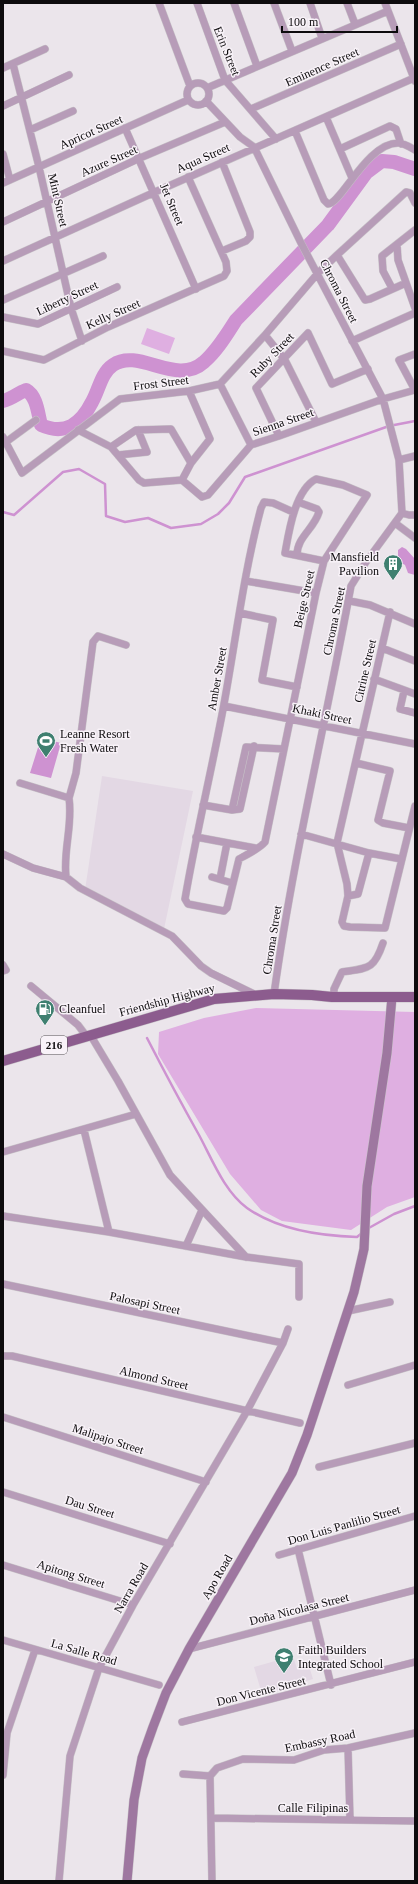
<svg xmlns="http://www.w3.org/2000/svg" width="418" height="1884" font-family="'Times New Roman',serif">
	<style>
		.built { fill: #e3d8e4 }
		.green { fill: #dfafe1 }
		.water { fill: #ce92d1 }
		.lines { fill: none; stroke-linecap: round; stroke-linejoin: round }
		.stream { stroke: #ce92d1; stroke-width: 2.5 }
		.river { stroke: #ce92d1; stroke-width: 14 }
		.street-casing { stroke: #c7c2c7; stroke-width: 8 }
		.secondary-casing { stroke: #c7c2c7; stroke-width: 10 }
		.primary-casing { stroke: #c7c2c7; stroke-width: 11 }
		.street { stroke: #b79cb8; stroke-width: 7 }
		.secondary { stroke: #9e77a0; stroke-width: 9 }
		.primary { stroke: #8c5c8e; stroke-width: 10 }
		.labels { text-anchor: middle; stroke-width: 3; stroke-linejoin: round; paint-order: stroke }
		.shield { fill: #f8f2f8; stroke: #545054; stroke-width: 1 }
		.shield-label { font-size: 11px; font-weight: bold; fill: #0d0b0d }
		.street-label { font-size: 12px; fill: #0d0b0d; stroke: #f8f2f8 }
		.poi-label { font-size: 12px; fill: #0d0b0d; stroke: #f8f2f8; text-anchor: start }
	</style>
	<rect width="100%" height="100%" fill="#ebe5eb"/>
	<path class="built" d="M102,776L193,791L164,929L85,890Z
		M293,1656L297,1669L309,1666L313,1679L262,1694L254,1667Z"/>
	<path class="green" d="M147,328L175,338L169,354L141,344Z
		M256,1008L415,1012V1197L387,1207L351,1230L282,1221L261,1210L230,1174L158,1054L159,1032L204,1018Z"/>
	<path class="water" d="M402,547L406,549L415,559V575L408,573L405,565L398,561V550Z
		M41,738L61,743L51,778L30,773Z"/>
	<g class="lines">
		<path class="stream" d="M3,512L14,515L63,472L79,469L105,484L106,516L125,522L148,518L171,528L201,524L218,514L229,503L245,477L389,426L415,421
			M147,1038C164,1071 181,1103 199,1135C212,1159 224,1191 247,1208C278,1230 320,1236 357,1237L362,1233
			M367,1229L394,1214L415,1206"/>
		<path class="river" d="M3,401C12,399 18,393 26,390C37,396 38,414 41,425C65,436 81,424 92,402C99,390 101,373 113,365C139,347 176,387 204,362C217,351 227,334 236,320L328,225L366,173L382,161L394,162L415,169"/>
		<g class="street-casing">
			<path id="street" d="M159,3L190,86
				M197,3L225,80L276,139
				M234,3L257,66
				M274,3L292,51
				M310,3L322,38
				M347,3L355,24
				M385,3L415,81
				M13,64L39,167L71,308L82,341
				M3,68L45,49
				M187 94a11 11 0 1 1 22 0a11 11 0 1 1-22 0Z
				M207,88L388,11
				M206,101L240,137L254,147L301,243L383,399L399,460L402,513L366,562L351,586C326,722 293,857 274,994
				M3,106L69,75
				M251,109L401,44
				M326,117L352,178
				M125,128L196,289
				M30,130L73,111
				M295,131L324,200L328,204C341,204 367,143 398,143C404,143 410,147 415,150
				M340,149L390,126L396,129L401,144
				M3,154L10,180
				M3,183L188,100
				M3,222L140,158L225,122
				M397,245L398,260L415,308
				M222,251L246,241L250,237V232L222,162
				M337,255L406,192L410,193L415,203
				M3,261L155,192L414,78
				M392,288L383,271L382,256L415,230
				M3,300L103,256
				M3,317L38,324L117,287
				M265,335L285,360L316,422
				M352,341L415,313
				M3,351L44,360L108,327L224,276L227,271L226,262L188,177
				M220,384L251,445
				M415,390L399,360L415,354
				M78,430L111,447L139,480L144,483L182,480L202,497L208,495L251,445L279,436L383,399L415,390
				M279,436L256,388L308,333L332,384L368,369
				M3,437L22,473L120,399L189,391L220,384L265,335L318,273L337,255L365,300L370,299L406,283
				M6,442L36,420
				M111,447L136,430L171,429L191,463
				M118,455L147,452L138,430
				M399,460L415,456
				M182,480L191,463L210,439L189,391
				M293,512L273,503L264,502L261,508C244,572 236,638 224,704C212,769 196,834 185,899L188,904L224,911L227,908L239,859C248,854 259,849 265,842L316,593L324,561L367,495L343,485L316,479C295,490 289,531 285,553L324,561
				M402,513L409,515H415
				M395,523L415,538
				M297,555C297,537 314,529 319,512L317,509L298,502
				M246,581L316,593
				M350,601L370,605L415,624
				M390,612L337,843L347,884L348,896L342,922L344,926L350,927L385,928L415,806
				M240,613L273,620L262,680L297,687
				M382,648L415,661
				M374,679L415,694
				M404,691L400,709L415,713
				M224,706L415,744
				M356,763L390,771L378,820L383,823L409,828
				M20,783L69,798C73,825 63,850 66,877L80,888L172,936L201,966L211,973L256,995
				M69,798L76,773L93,642L98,636L126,645
				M203,805L232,810L240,809L254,746
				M232,810L246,747L284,749
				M301,834L369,853L401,859
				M196,837L255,848
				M3,854L33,868L66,877
				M212,877L232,883
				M220,879L227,843
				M348,896L358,894L369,853
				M3,965L6,970L3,971
				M31,986L78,1025L87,1037
				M334,997V989L342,972C368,968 374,970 383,943
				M91,1036L118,1081L170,1175L246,1257
				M84,1130L109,1232
				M3,1152L136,1114
				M3,1216L109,1232L246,1257L299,1264V1297
				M186,1246L202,1210
				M3,1284L283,1343
				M348,1311L390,1302
				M3,1356H12L300,1423
				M348,1385L415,1365
				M3,1417L206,1482
				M319,1467L415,1443
				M3,1492L170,1544
				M298,1549L331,1685
				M279,1555L415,1516
				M3,1565L133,1605
				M3,1640L159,1685
				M189,1649L415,1590
				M182,1722L415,1662
				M348,1748L350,1819
				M183,1774L210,1776
				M3,1775L7,1733L35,1650
				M210,1776L217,1768L243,1759L294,1760L324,1750L348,1748L415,1733
				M210,1776L212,1881
				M212,1818L415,1821
				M59,1881L70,1756L99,1668L133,1605L247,1411L283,1343L288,1329"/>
		</g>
		<g class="secondary-casing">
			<path id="secondary" d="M127,1881L134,1800L142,1758L153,1727L166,1693L189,1649L292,1473L307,1435L354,1292L364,1249L367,1186L387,1053L392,997"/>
		</g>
		<g class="primary-casing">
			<path id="primary" d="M3,1061L214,999L274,994L312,995L332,997H415"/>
		</g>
		<use href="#street" class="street"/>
		<use href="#secondary" class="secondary"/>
		<use href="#primary" class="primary"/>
	</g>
	<defs>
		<g id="building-pin" transform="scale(1)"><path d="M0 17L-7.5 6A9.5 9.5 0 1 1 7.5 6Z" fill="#3f8070" stroke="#f8f2f8"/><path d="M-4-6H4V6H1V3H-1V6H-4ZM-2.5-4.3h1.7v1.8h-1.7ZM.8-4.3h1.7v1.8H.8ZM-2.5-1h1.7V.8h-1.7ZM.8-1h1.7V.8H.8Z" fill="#fff"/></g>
		<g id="stadium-pin" transform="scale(1)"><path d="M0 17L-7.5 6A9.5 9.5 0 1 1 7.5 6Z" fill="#3f8070" stroke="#f8f2f8"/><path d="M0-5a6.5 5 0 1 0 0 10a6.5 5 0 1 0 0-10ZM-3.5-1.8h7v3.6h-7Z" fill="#fff"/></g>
		<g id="fuel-pin" transform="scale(1)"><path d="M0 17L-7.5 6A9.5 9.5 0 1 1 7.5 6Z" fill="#3f8070" stroke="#f8f2f8"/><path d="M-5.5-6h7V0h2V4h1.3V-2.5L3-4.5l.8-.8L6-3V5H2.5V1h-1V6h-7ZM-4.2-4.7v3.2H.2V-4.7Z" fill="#fff"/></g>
		<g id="school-pin" transform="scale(1)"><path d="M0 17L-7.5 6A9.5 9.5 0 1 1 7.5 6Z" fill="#3f8070" stroke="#f8f2f8"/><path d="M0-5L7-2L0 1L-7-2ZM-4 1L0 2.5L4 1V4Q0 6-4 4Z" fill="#fff"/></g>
	</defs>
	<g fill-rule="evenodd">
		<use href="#building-pin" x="393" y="564"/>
		<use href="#stadium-pin" x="46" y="741"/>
		<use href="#fuel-pin" x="45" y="1009"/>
		<use href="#school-pin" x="284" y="1657"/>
	</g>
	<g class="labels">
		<rect class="shield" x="41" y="1036" width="26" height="18" rx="3"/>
		<g class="shield-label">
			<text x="54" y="1049">216</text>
		</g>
		<g class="street-label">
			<text transform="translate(227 51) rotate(68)" y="4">Erin Street</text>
			<text transform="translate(322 67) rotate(-24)" y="4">Eminence Street</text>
			<text transform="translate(91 132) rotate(-24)" y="4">Apricot Street</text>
			<text transform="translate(203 158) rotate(-24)" y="4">Aqua Street</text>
			<text transform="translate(109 161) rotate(-24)" y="4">Azure Street</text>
			<text transform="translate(58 200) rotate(77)" y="4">Mint Street</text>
			<text transform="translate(172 204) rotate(67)" y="4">Jet Street</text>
			<text transform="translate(339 291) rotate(63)" y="4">Chroma Street</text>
			<text transform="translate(67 298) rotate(-25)" y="4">Liberty Street</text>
			<text transform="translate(113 314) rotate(-24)" y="4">Kelly Street</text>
			<text transform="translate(272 355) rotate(-46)" y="4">Ruby Street</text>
			<text transform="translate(161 383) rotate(-7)" y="4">Frost Street</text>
			<text transform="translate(283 422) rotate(-19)" y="4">Sienna Street</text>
			<text transform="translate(304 599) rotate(-77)" y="4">Beige Street</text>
			<text transform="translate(334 621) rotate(-78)" y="4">Chroma Street</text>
			<text transform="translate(365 671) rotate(-77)" y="4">Citrine Street</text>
			<text transform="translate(217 679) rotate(-80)" y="4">Amber Street</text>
			<text transform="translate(322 714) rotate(12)" y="4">Khaki Street</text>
			<text transform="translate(272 940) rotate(-81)" y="4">Chroma Street</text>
			<text transform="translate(167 1000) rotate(-15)" y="4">Friendship Highway</text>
			<text transform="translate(145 1303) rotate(12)" y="4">Palosapi Street</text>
			<text transform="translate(154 1378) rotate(13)" y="4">Almond Street</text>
			<text transform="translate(108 1439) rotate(18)" y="4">Malipajo Street</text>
			<text transform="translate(90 1507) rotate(17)" y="4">Dau Street</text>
			<text transform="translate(344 1525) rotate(-16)" y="4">Don Luis Panlilio Street</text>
			<text transform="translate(71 1574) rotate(17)" y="4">Apitong Street</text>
			<text transform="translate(217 1577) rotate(-60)" y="4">Apo Road</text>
			<text transform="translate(131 1588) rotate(-60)" y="4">Narra Road</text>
			<text transform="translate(299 1609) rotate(-14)" y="4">Doña Nicolasa Street</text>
			<text transform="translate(84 1652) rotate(16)" y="4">La Salle Road</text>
			<text transform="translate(261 1691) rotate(-14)" y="4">Don Vicente Street</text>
			<text transform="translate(320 1741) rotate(-12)" y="4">Embassy Road</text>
			<text x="313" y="1812">Calle Filipinas</text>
		</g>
		<g class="poi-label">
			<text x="379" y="561" text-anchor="end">Mansfield<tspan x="379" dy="14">Pavilion</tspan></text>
			<text x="60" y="738">Leanne Resort<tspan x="60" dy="14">Fresh Water</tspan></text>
			<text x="59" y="1013">Cleanfuel</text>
			<text x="298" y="1654">Faith Builders<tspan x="298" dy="14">Integrated School</tspan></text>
		</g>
	</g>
	<rect width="418" height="1884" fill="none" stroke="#0d0b0d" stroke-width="8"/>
	<path d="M282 26v6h115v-6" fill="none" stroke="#0d0b0d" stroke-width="2"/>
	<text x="288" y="26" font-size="12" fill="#0d0b0d" stroke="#f8f2f8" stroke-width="3" paint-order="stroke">100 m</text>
</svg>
